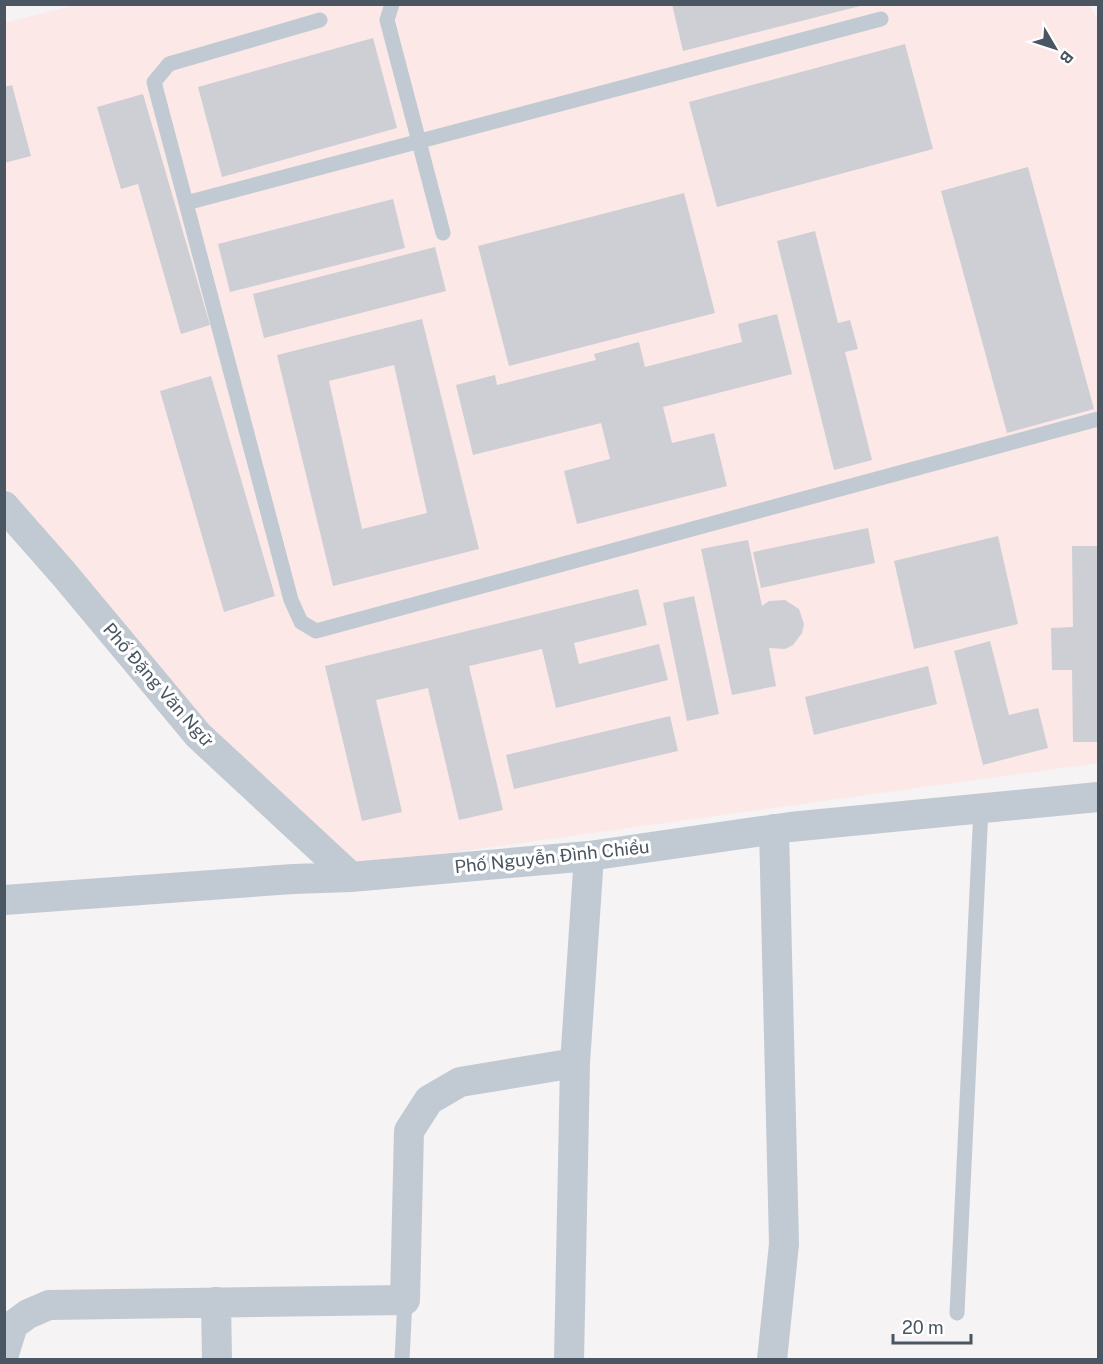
<svg xmlns="http://www.w3.org/2000/svg" width="1103" height="1364" font-family="'Public Sans',sans-serif">
	<style>
		.medical { fill: #fce8e6 }
		.building { fill: #cdcfd5; fill-rule: evenodd }
		.lines { fill: none; stroke-linecap: round; stroke-linejoin: round }
		.lane { stroke: #c1cad2; stroke-width: 15 }
		.street { stroke: #c1cad2; stroke-width: 30 }
		.labels { text-anchor: middle; stroke-width: 6; stroke-linejoin: round; paint-order: stroke }
		.street-label { font-size: 18px; fill: #4a5661; stroke: #fff }
	</style>
	<rect width="100%" height="100%" fill="#f5f3f3"/>
	<path class="medical" d="M80,4L1089,5L1098,20V763L355,866L195,712L5,487L4,23Z"/>
	<path class="building" d="M672,4H863L864,5L683,51Z
		M373,38L397,128L222,177L198,87Z
		M905,44L933,149L717,207L689,102Z
		M12,85L31,156L4,163V87Z
		M143,94L210,325L181,334L138,184L121,189L97,107Z
		M1028,167L1094,409L1007,433L941,191Z
		M684,193L715,313L509,366L478,246Z
		M393,199L405,248L230,292L218,244Z
		M815,231L838,323L850,320L858,349L845,352L872,460L834,470L777,241Z
		M435,247L446,291L264,338L253,294Z
		M777,314L792,374L663,407L672,443L714,433L727,486L577,524L564,471L610,459L601,423L473,455L456,385L495,375L497,385L596,360L594,354L639,342L645,367L742,342L738,324Z
		M422,319L479,549L333,586L277,355ZM394,365L427,513L362,529L329,381Z
		M211,376L275,596L224,612L160,391Z
		M868,528L875,563L761,588L753,552Z
		M998,536L1018,624L914,649L894,561Z
		M748,540L762,606L769,601L785,600L799,609L804,624L802,633L793,645L785,649L769,648L776,686L732,695L701,549Z
		M1072,546H1098V742H1073L1072,670H1052L1051,628L1073,627Z
		M638,589L647,625L574,643L579,664L659,644L668,680L556,708L542,649L469,666L503,810L459,820L428,688L376,700L402,812L362,821L325,666Z
		M694,596L719,714L687,721L663,603Z
		M990,641L1009,715L1038,708L1048,748L983,765L954,651Z
		M928,666L937,704L814,735L805,697Z
		M670,716L678,751L514,789L506,755Z"/>
	<g class="lines">
		<path class="lane" d="M392,4L387,20L443,233
			M320,20L169,64L154,82L291,600L301,622L316,631L1098,419
			M186,203L881,19
			M957,1313L981,808
			M402,1360L405,1300"/>
		<path class="street" d="M4,506L63,573L198,735L351,877
			M4,900L293,879L351,877L589,856L790,827L1098,797
			M216,1302L217,1360
			M4,1354L13,1325L28,1314L49,1305L405,1300L409,1131L429,1100L460,1082L575,1063
			M569,1360L575,1063L589,856
			M772,1360L784,1244L774,829"/>
	</g>
	<g class="labels">
		<g class="street-label">
			<text transform="translate(158 685) rotate(49)" y="6">Phố Đặng Văn Ngữ</text>
			<text transform="translate(552 857) rotate(-6)" y="6">Phố Nguyễn Đình Chiểu</text>
		</g>
	</g>
	<rect width="1103" height="1364" fill="none" stroke="#4a5661" stroke-width="12"/>
	<g transform="translate(1055 48) rotate(129)" stroke="#ffffff" stroke-width="4.5" paint-order="stroke">
	<path d="M0-4.5L10 22L0 15L-10 22Z" fill="#4a5661"/>
	<text y="-9" font-size="16" font-weight="bold" text-anchor="middle" fill="#4a5661">B</text>
	</g>
	<path d="M893 1334v9h78v-9" fill="none" stroke="#4a5661" stroke-width="3"/>
	<text x="902" y="1334" font-size="18" fill="#4a5661" stroke="#ffffff" stroke-width="4.5" paint-order="stroke">20 m</text>
</svg>
